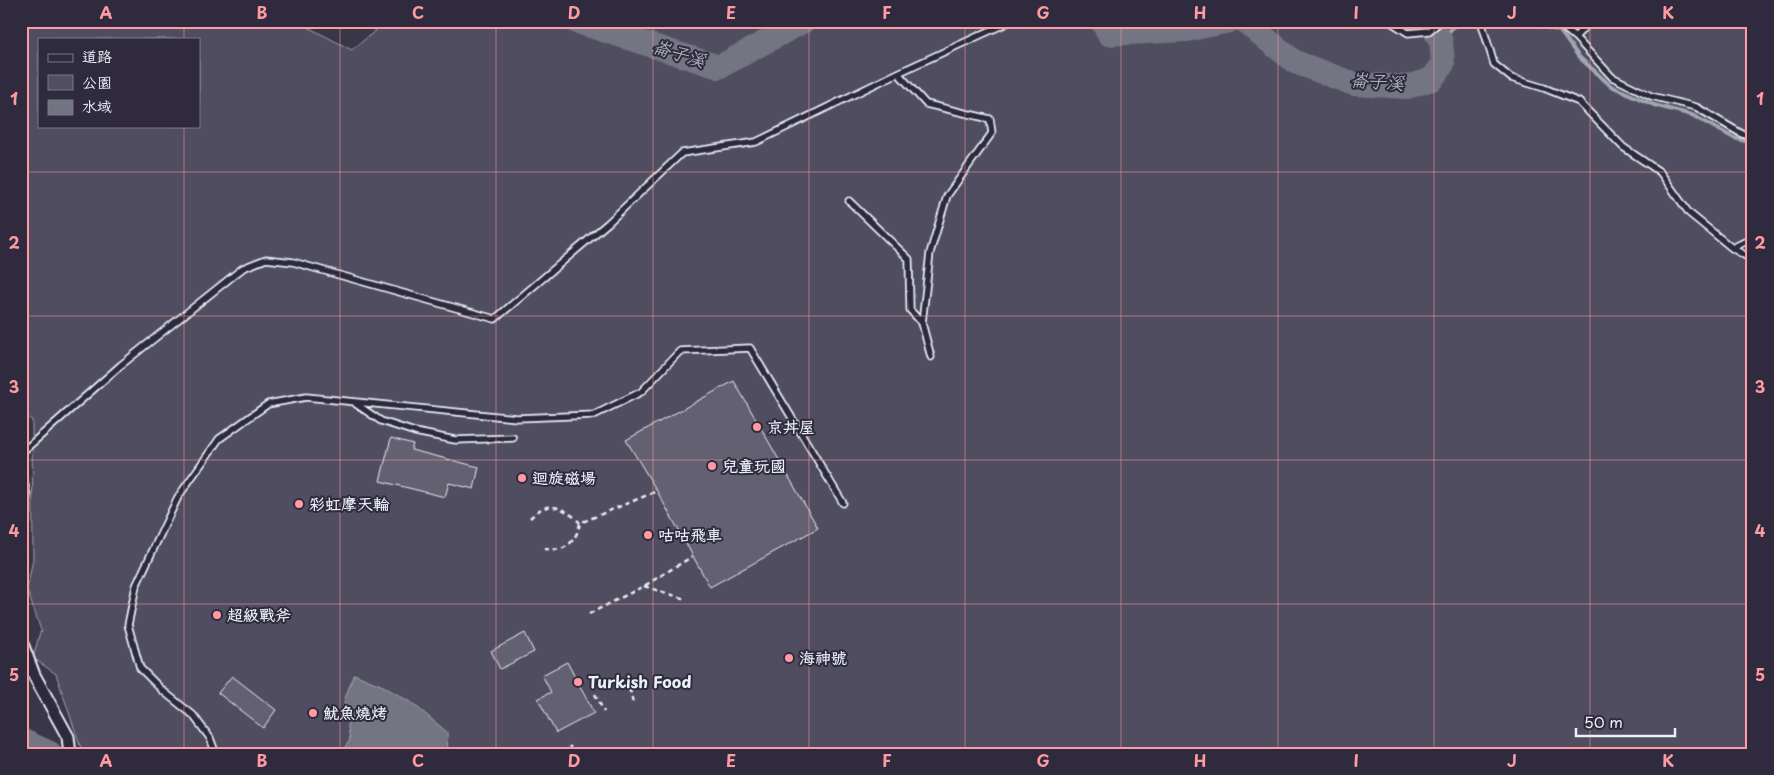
<svg xmlns="http://www.w3.org/2000/svg" width="1774" height="775" font-family="'Playpen Sans','LXGW WenKai TC',sans-serif">
	<style>
		.green { fill: #504e5f; stroke: #9ca0ac; fill-rule: evenodd }
		.water { fill: #737482; stroke: #a2a6b1 }
		.lines { fill: none; stroke-linecap: round; stroke-linejoin: round }
		.stream { stroke: #a2a6b1; stroke-width: 4 }
		.river { stroke: #737482; stroke-width: 24 }
		.building { fill: #636171; stroke: #e8f1f8 }
		.service-casing { stroke: #e8f1f8; stroke-width: 9 }
		.minor-casing { stroke: #e8f1f8; stroke-width: 15 }
		.path { stroke: #e8f1f8; stroke-width: 2.5; stroke-dasharray: 5 4; stroke-linecap: butt }
		.service { stroke: #2f2a3d; stroke-width: 5.5 }
		.minor { stroke: #2f2a3d; stroke-width: 11 }
		.grid { fill: none; stroke: #ff9aa2; stroke-width: 1; stroke-opacity: 0.55 }
		.poi-dot { fill: #ff9aa2; stroke: #2f2a3d; stroke-width: 2 }
		.labels { text-anchor: middle; stroke-width: 4; stroke-linejoin: round; paint-order: stroke }
		.poi-label { font-size: 16px; font-weight: bold; fill: #e8f1f8; stroke: #2f2a3d; text-anchor: start }
		.water-label { font-size: 18px; font-style: italic; fill: #aeb2bd; stroke: #2f2a3d }
		.neatline { fill: none; stroke: #ff9aa2; stroke-width: 2 }
		.grid-label { font-size: 16px; text-anchor: middle; font-weight: bold; fill: #ff9aa2 }
	</style>
	<rect width="100%" height="100%" fill="#3a3648"/>
	<filter id="ink" filterUnits="userSpaceOnUse"><feTurbulence type="fractalNoise" baseFrequency=".02" numOctaves="2"/><feDisplacementMap in="SourceGraphic" scale="10" xChannelSelector="R" yChannelSelector="G"/><feConvolveMatrix kernelMatrix="1 2 1 2 8 2 1 2 1" color-interpolation-filters="sRGB"/></filter>
	<g filter="url(#ink)">
		<path class="green" d="M21,21H296L352,50L387,21H1753V754H83L56,674L33,658L40,632L42,633L27,590L33,559L32,420L21,413ZM39,39H199V126H39Z"/>
		<path class="water" d="M354,674L383,686L412,703L447,732L448,753L340,754L350,740L344,701Z"/>
		<g class="lines">
			<path class="stream" d="M1523,21L1560,31L1579,57L1611,86L1654,105L1692,115L1734,138L1753,143
				M1441,41L1458,21"/>
			<path class="river" d="M575,21L719,67L804,21
				M1102,21L1109,34L1186,30L1229,21
				M1244,21L1295,62L1354,84L1407,87L1432,79L1443,64L1441,41L1429,21
				M21,740L50,753"/>
		</g>
		<path class="building" d="M734,381L818,528L710,587L657,491L626,440Z
			M391,438L413,444L411,450L479,467L474,489L449,483L445,497L380,481Z
			M525,633L534,652L500,669L491,651Z
			M567,662L594,713L556,733L538,699L551,692L542,675Z
			M232,676L276,710L263,728L218,693Z"/>
		<g class="lines">
			<g class="service-casing">
				<path id="service" d="M1389,21L1408,33L1429,31L1441,21
					M1481,21L1494,64L1511,78L1544,88L1579,102L1623,147L1660,172L1689,213L1732,248L1753,260
					M1552,21L1559,24L1575,37L1612,77L1651,96L1696,107L1742,134L1753,136
					M1575,37L1591,21
					M849,201L909,259L910,310L922,323L930,253L947,196L992,133L990,119L926,104L898,73
					M1732,248L1753,238
					M922,323L931,357
					M356,404L381,421L415,432L455,440L513,438
					M21,453L121,365L243,268L266,259L293,262L495,319L608,223L682,153L756,142L898,73L1011,21
					M216,754L210,738L193,715L163,691L140,668L128,625L136,586L178,497L219,439L268,404L306,397L517,418L594,415L641,392L680,351L750,348L843,503"/>
			</g>
			<g class="minor-casing">
				<path id="minor" d="M21,481L24,496L21,514
					M21,641L34,675L68,737L70,754"/>
			</g>
			<path class="path" d="M530,518C534,515 539,509 544,508C557,503 572,514 580,523
				M544,549C549,549 557,550 561,549C572,545 578,534 580,523L657,491
				M644,586L685,599
				M589,614L644,586L693,556
				M624,681L631,693L633,705
				M595,694L604,712
				M563,754L571,746"/>
			<use href="#service" class="service"/>
			<use href="#minor" class="minor"/>
		</g>
	</g>
	<path class="grid" d="M184,21V39M340,21V754M496,21V754M653,21V754M809,21V754M965,21V754M1121,21V754M1278,21V754M1434,21V754M1590,21V754M184,126V754M21,172H1753M21,316H1753M21,460H1753M21,604H1753"/>
	<g class="poi-dot">
		<circle cx="757" cy="427" r="5"/>
		<circle cx="712" cy="466" r="5"/>
		<circle cx="522" cy="478" r="5"/>
		<circle cx="299" cy="504" r="5"/>
		<circle cx="648" cy="535" r="5"/>
		<circle cx="217" cy="615" r="5"/>
		<circle cx="789" cy="658" r="5"/>
		<circle cx="578" cy="682" r="5"/>
		<circle cx="313" cy="713" r="5"/>
	</g>
	<g class="labels">
		<g class="poi-label">
			<text x="767" y="433">京丼屋</text>
			<text x="722" y="472">兒童玩國</text>
			<text x="532" y="484">迴旋磁場</text>
			<text x="309" y="510">彩虹摩天輪</text>
			<text x="658" y="541">咕咕飛車</text>
			<text x="227" y="621">超級戰斧</text>
			<text x="799" y="664">海神號</text>
			<text x="588" y="688">Turkish Food</text>
			<text x="323" y="719">魷魚燒烤</text>
		</g>
		<g class="water-label">
			<text transform="translate(679 54) rotate(17)" y="6">崙子溪</text>
			<text transform="translate(1377 82) rotate(4)" y="6">崙子溪</text>
		</g>
	</g>
	<rect width="1774" height="775" fill="none" stroke="#2f2a3d" stroke-width="55"/>
	<rect x="38" y="38" width="162" height="90" fill="#2f2a3d" stroke="#797a88"/>
	<rect x="48" y="54" width="25" height="8" fill="#2f2a3d" stroke="#797a88"/>
	<text x="82" y="62" font-size="15" fill="#e8f1f8">道路</text>
	<rect x="48" y="75" width="25" height="15" fill="#504e5f" stroke="#797a88"/>
	<text x="82" y="88" font-size="15" fill="#e8f1f8">公園</text>
	<rect x="48" y="100" width="25" height="15" fill="#737482" stroke="#797a88"/>
	<text x="82" y="112" font-size="15" fill="#e8f1f8">水域</text>
	<path d="M1576 728v8h99v-8" fill="none" stroke="#e8f1f8" stroke-width="2.5"/>
	<text x="1584" y="728" font-size="15" fill="#e8f1f8" stroke="#2f2a3d" stroke-width="4" paint-order="stroke">50 m</text>
	<rect x="28" y="28" width="1718" height="720" class="neatline"/>
	<g class="grid-label">
		<text x="106" y="19">A</text>
		<text x="262" y="19">B</text>
		<text x="418" y="19">C</text>
		<text x="574" y="19">D</text>
		<text x="731" y="19">E</text>
		<text x="887" y="19">F</text>
		<text x="1043" y="19">G</text>
		<text x="1200" y="19">H</text>
		<text x="1356" y="19">I</text>
		<text x="1512" y="19">J</text>
		<text x="1668" y="19">K</text>
		<text x="14" y="105">1</text>
		<text x="1760" y="105">1</text>
		<text x="14" y="249">2</text>
		<text x="1760" y="249">2</text>
		<text x="14" y="393">3</text>
		<text x="1760" y="393">3</text>
		<text x="14" y="537">4</text>
		<text x="1760" y="537">4</text>
		<text x="14" y="681">5</text>
		<text x="1760" y="681">5</text>
		<text x="106" y="767">A</text>
		<text x="262" y="767">B</text>
		<text x="418" y="767">C</text>
		<text x="574" y="767">D</text>
		<text x="731" y="767">E</text>
		<text x="887" y="767">F</text>
		<text x="1043" y="767">G</text>
		<text x="1200" y="767">H</text>
		<text x="1356" y="767">I</text>
		<text x="1512" y="767">J</text>
		<text x="1668" y="767">K</text>
	</g>
</svg>
